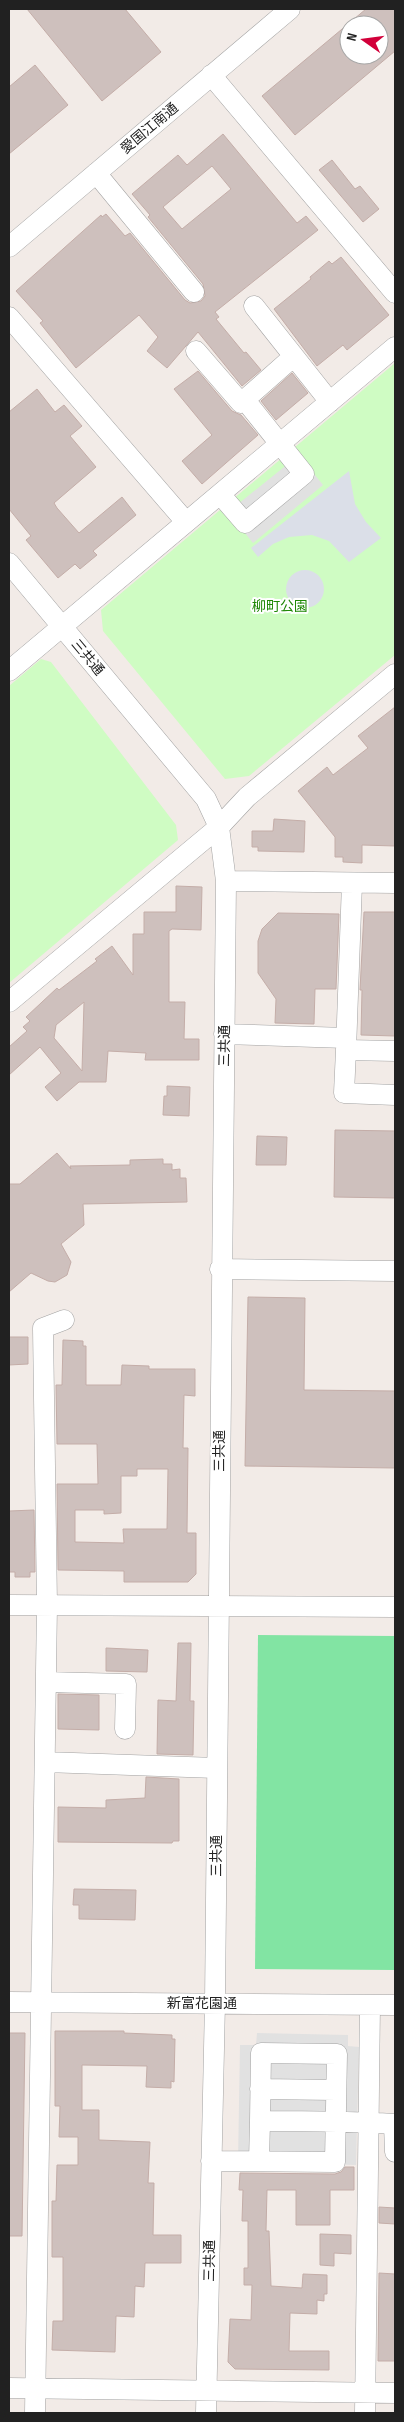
<svg xmlns="http://www.w3.org/2000/svg" width="404" height="2422" font-family="'Sofia Sans Condensed','Noto Sans JP',sans-serif">
	<style>
		.park { fill: #cffcc3 }
		.pitch { fill: #82e4a3 }
		.parking { fill: #e1e1e1 }
		.plaza { fill: #dbdfe8 }
		.building { fill: #cec0bd; stroke: #c4ada8; fill-rule: evenodd }
		.lines { fill: none; stroke-linecap: round; stroke-linejoin: round }
		.minor-casing { stroke: #a2a2a2; stroke-width: 21 }
		.minor { stroke: #fff; stroke-width: 20 }
		.labels { text-anchor: middle; stroke-width: 4; stroke-linejoin: round; paint-order: stroke }
		.street-label { font-size: 14px; fill: #212121; stroke: #fff }
		.park-label { font-size: 14px; fill: #1f8806; stroke: #fff }
	</style>
	<rect width="100%" height="100%" fill="#f2ebe7"/>
	<path class="park" d="M395,363V655L249,776L225,779L103,631L101,610Z
		M41,659L51,662L176,825L178,840L9,983V686Z"/>
	<path class="pitch" d="M258,1635L395,1636V1970L255,1969Z"/>
	<path class="parking" d="M299,455L323,485L253,543L228,512Z
		M257,2033L348,2035V2046L359,2047L356,2165L238,2162L240,2045H256Z"/>
	<path class="plaza" d="M349,471L355,504L366,522L381,538L349,562L329,541L312,535L289,537L273,544L258,557L251,548Z
		M286 589a19 19 0 1 1 38 0a19 19 0 1 1-38 0Z"/>
	<path class="building" d="M27,9H125L161,52L102,101Z
		M366,9H395V51L295,135L262,96ZM349,25H379V55H349Z
		M35,65L68,105L9,154V87Z
		M223,134L297,223L306,216L318,230L215,312L219,317L216,319L244,353L246,352L261,370L242,386L198,332L167,368L147,351L158,337L139,315L76,368L40,323L43,321L16,291L101,215L102,217L106,214L125,236L130,233L185,300L190,303L201,301L205,296L203,284L148,217L150,215L132,194L178,155L187,165ZM212,166L231,189L182,229L163,207Z
		M332,160L355,189L360,186L379,209L363,222L319,170Z
		M341,257L389,315L347,350L343,345L317,366L274,309L311,279L310,277L329,261L332,264Z
		M198,371L232,411L241,415L258,435L202,484L182,461L212,435L174,389Z
		M292,373L308,393L276,420L261,401Z
		M37,389L55,412L64,405L82,426L70,436L96,467L54,503L57,508L79,533L122,497L136,515L93,551L97,555L80,569L75,564L58,578L26,540L31,536L9,509V412Z
		M395,707V846L362,845V863L343,862V857H335V837L298,791L327,767L333,775L368,748L358,736Z
		M274,819L305,821L304,852L258,851V847H252V831H273Z
		M176,886L202,887L201,930L172,929L169,931V1002H185L184,1039H199V1060H145L146,1053L108,1051L106,1082H79L57,1101L45,1087L61,1073L40,1047L9,1075V1047L27,1031L23,1027L30,1021L26,1017L57,988L59,990L97,961L95,959L112,946L133,975V934H144V912H176ZM84,1002L82,1071L54,1038L56,1025Z
		M364,912H395V1036L361,1035L362,990H360Z
		M278,913L339,914L336,989H315L314,1024L275,1023L276,999L258,973V941L262,929Z
		M167,1086L190,1087L189,1116L163,1115L164,1096H167Z
		M335,1130L395,1131V1198L334,1197Z
		M257,1136L287,1137L286,1165H256Z
		M57,1153L71,1169L70,1166L130,1165V1160L163,1159V1164H172V1170L180,1169V1178H186L187,1202L83,1204L84,1225L61,1244L71,1262L67,1275L55,1282L48,1281L31,1273L9,1292V1184H20Z
		M248,1297L305,1298L304,1390L395,1391V1468L245,1466Z
		M9,1337H28V1364L9,1365Z
		M63,1340L83,1341V1346H86V1385H121L122,1365L149,1366V1369H195V1396L184,1395L183,1448H188L187,1533H196V1574L188,1582H124V1571L58,1570L57,1484H98L97,1444H57L56,1385H62ZM137,1469H168L167,1529H123L124,1543L75,1542V1510H104V1514L121,1513V1476H137Z
		M34,1510L35,1572H30V1577H15V1572H9V1511Z
		M178,1643H191L190,1701H194L193,1755L157,1754L158,1700L176,1701Z
		M106,1648L148,1650L147,1672L106,1671Z
		M58,1694L99,1695V1730L58,1729Z
		M146,1777L179,1779V1841H173L172,1843L58,1842V1807L106,1808V1800L145,1798Z
		M74,1889L136,1890L135,1920L79,1919V1905H73Z
		M55,2031H124V2033L172,2035V2039H175L174,2082L171,2081V2088L146,2087L147,2066L82,2065V2110H99V2140L150,2142L148,2183H154L153,2235H181V2263H145L144,2287L135,2286L134,2317L116,2316L115,2352L52,2350L53,2321H63V2257H52V2201H56L57,2165H78V2137H59L60,2106H55Z
		M9,2033H25L22,2236H9Z
		M345,2167H354V2190H330V2225H296V2190H267L266,2231H269L271,2286L302,2288L303,2274L327,2275V2294H324V2301L317,2300V2314L290,2313L289,2351H329V2370L235,2369L228,2362L230,2319L251,2320L252,2285H244V2268H248V2221H242L243,2190H239L240,2173L335,2174L341,2172Z
		M379,2207L395,2208V2224L379,2223Z
		M320,2234L351,2235V2254L334,2253V2266L320,2265Z
		M379,2273L395,2274V2361H378Z"/>
	<g class="lines">
		<g class="minor-casing">
			<path id="minor" d="M211,75L395,293
				M96,173L194,292
				M9,247L290,9
				M254,306L330,402
				M9,317L186,522
				M196,351L241,403L293,357
				M220,494L245,523L304,474L245,400
				M9,563L206,799L219,827L226,881L215,2003L206,2413
				M9,671L395,347
				M226,881L395,883
				M352,883L346,1050L395,1051
				M9,1002L219,827L247,797L395,674
				M224,1034L346,1038
				M346,1050L344,1093L395,1095
				M220,1269L395,1271
				M9,1605L395,1607
				M46,1682L126,1684L125,1729
				M45,1762L216,1768
				M9,2002L395,2005
				M260,2089L336,2090
				M211,2161L335,2162L337,2054L261,2053L260,2121C305,2121 349,2121 394,2124L395,2152
				M259,2161L260,2121
				M9,2388L395,2393
				M35,2413L47,1605L43,1328L64,1320
				M365,2413L370,2005"/>
		</g>
		<use href="#minor" class="minor"/>
	</g>
	<g class="labels">
		<g class="street-label">
			<text transform="translate(149 128) rotate(-40)" y="5">愛国江南通</text>
			<text transform="translate(88 657) rotate(50)" y="5">三共通</text>
			<text transform="translate(224 1046) rotate(-89)" y="5">三共通</text>
			<text transform="translate(219 1451) rotate(-90)" y="5">三共通</text>
			<text transform="translate(216 1856) rotate(-90)" y="5">三共通</text>
			<text x="202" y="2008">新富花園通</text>
			<text transform="translate(209 2261) rotate(-89)" y="5">三共通</text>
		</g>
		<g class="park-label">
			<text x="280" y="611">柳町公園</text>
		</g>
	</g>
	<rect width="404" height="2422" fill="none" stroke="#212121" stroke-width="20"/>
	<g transform="translate(364 40) rotate(284)"><circle r="24" fill="#ffffff" stroke="#a6a6a6"/>
	<path d="M0-4L9 19L0 12L-9 19Z" fill="#d2003a"/>
	<text y="-8" font-size="14" font-weight="bold" text-anchor="middle" fill="#212121">N</text>
	</g>
</svg>
